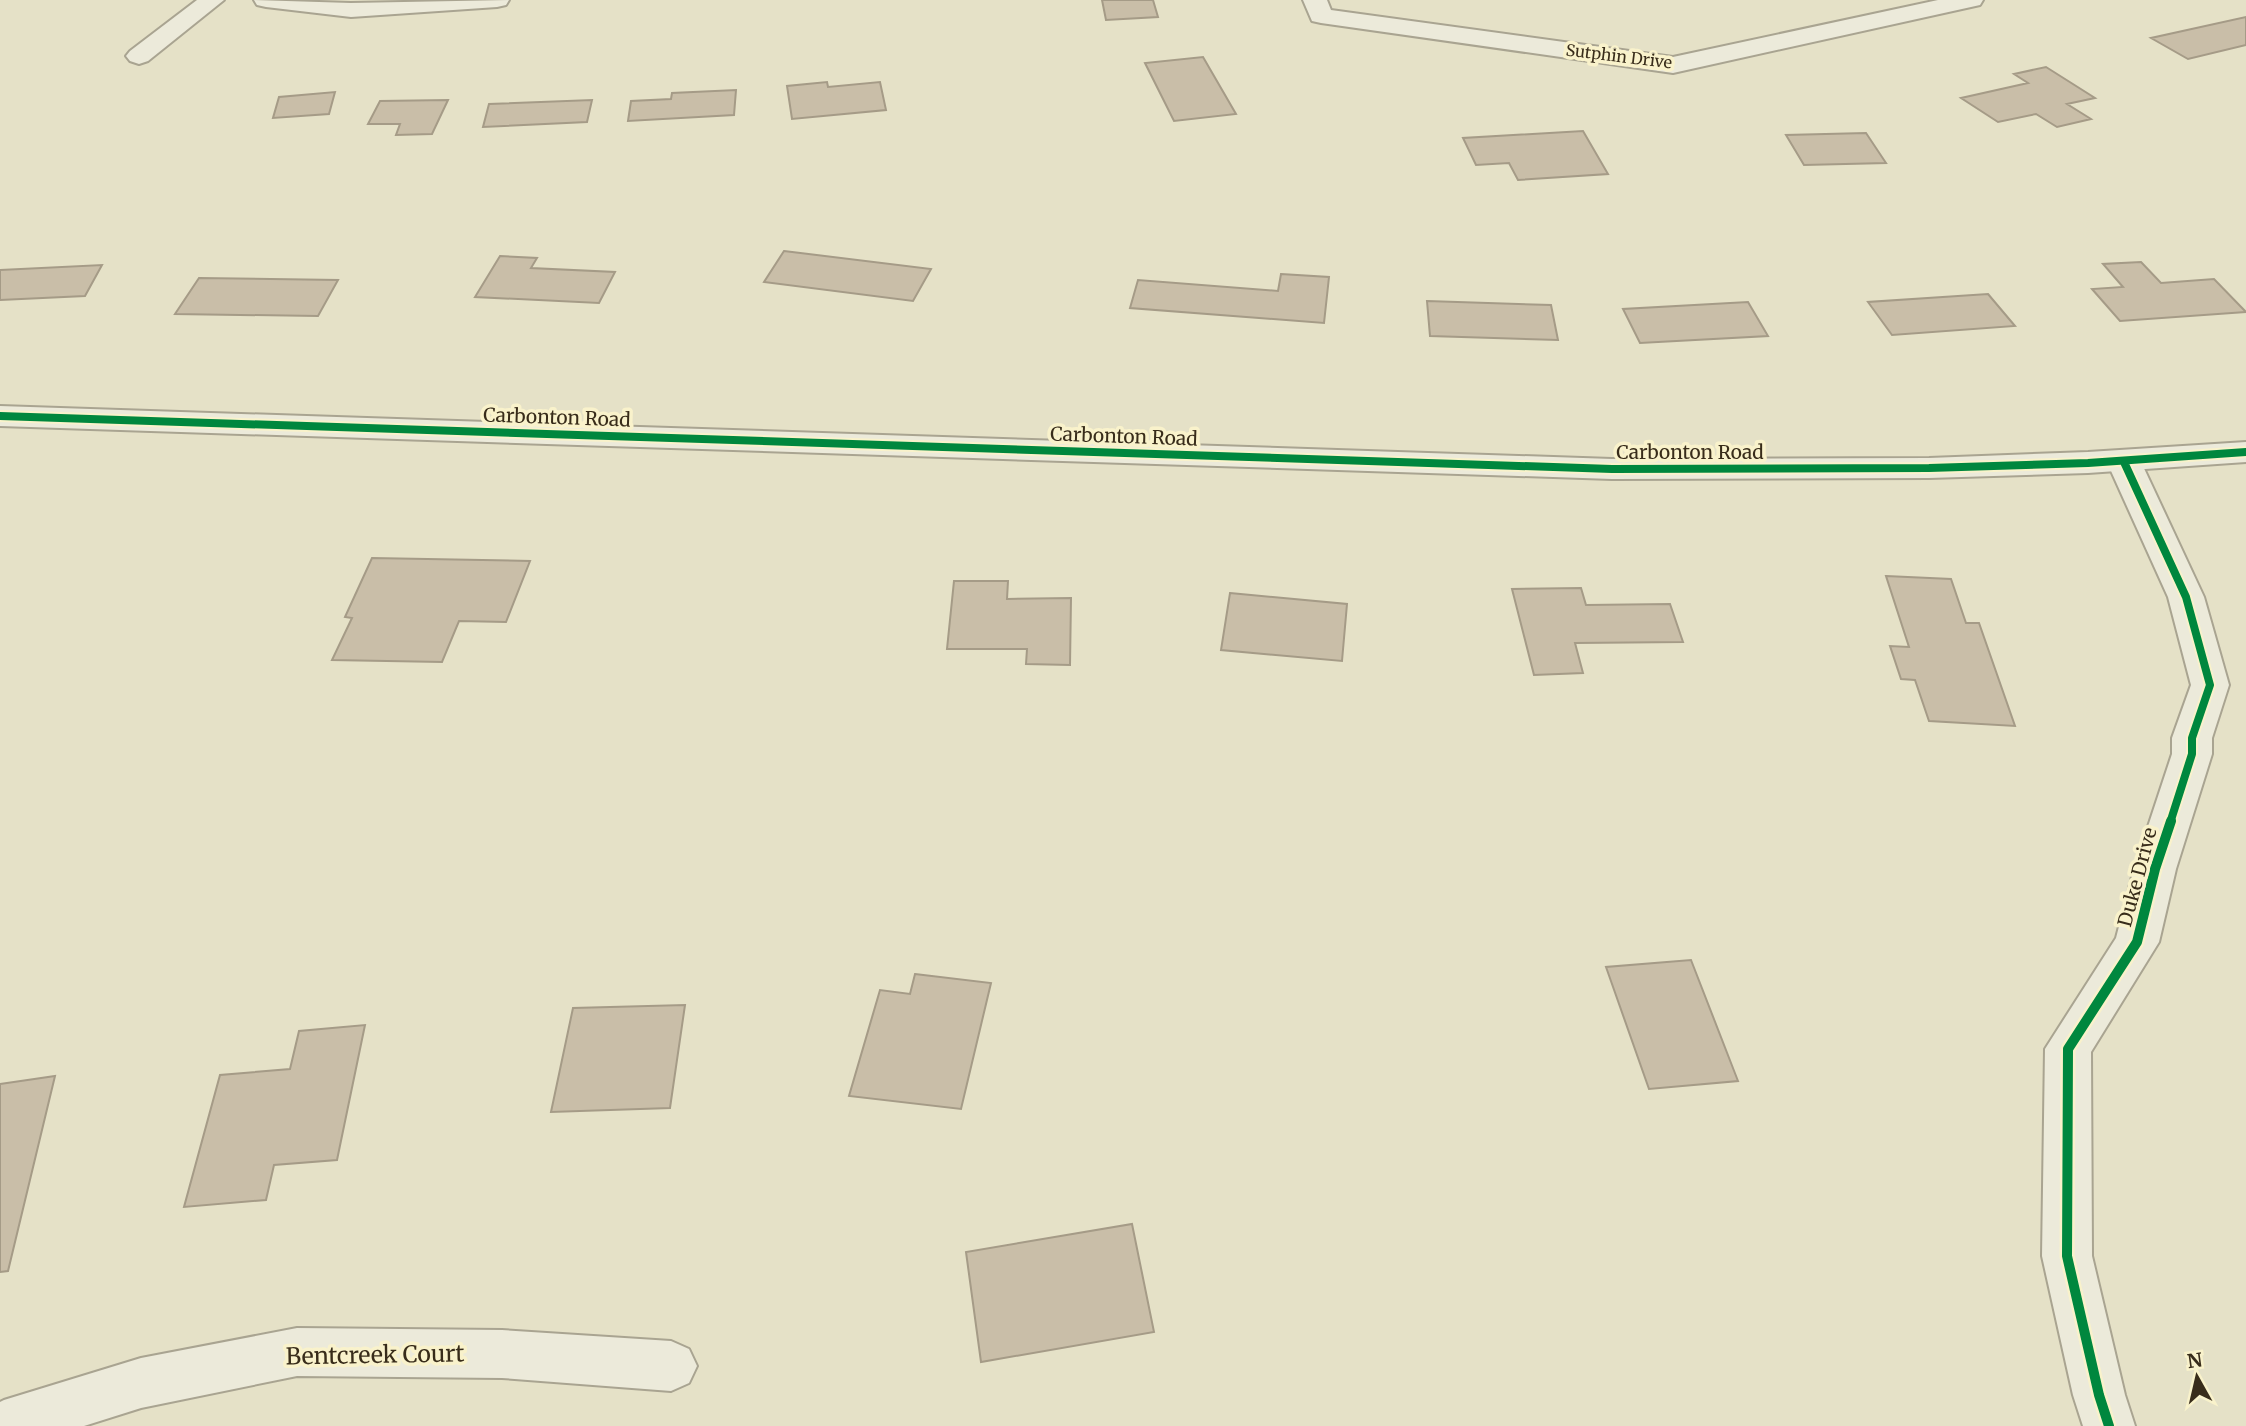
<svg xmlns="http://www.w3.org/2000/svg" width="2246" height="1426" font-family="Merriweather,serif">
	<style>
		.building { fill: #c9bea8; stroke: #a59b87; stroke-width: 2 }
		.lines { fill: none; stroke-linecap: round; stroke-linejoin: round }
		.minor-casing { stroke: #a9a491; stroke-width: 4 }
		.tertiary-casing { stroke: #a9a491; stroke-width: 4 }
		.minor { fill: #eceada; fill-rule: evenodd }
		.tertiary { fill: #eceada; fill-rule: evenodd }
		.cycleway-far1-casing { stroke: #f9f2cb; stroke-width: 12 }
		.cycleway-casing { stroke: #f9f2cb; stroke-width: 15 }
		.cycleway-far1 { stroke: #00873e; stroke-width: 8 }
		.cycleway { stroke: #00873e; stroke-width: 10 }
		.labels { text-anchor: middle; stroke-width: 7; stroke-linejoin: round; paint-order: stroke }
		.far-street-label { font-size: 16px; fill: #382c1a; stroke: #f9f2cb }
		.street-label { font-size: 19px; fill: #382c1a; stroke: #f9f2cb }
		.near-street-label { font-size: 23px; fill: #382c1a; stroke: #f9f2cb }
	</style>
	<rect width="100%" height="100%" fill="#e5e1c7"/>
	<path class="building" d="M1102,0H1153L1158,17L1106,20Z
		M2246,17V45L2188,59L2151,38Z
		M1203,57L1236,114L1174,121L1145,63Z
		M2046,67L2095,98L2067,104L2091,119L2057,127L2036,114L1998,122L1961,98L2028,83L2014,74Z
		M827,82L828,87L880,82L886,110L792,119L787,86Z
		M736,90L734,115L628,121L631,101L671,99L672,93Z
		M335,92L329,114L273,118L279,97Z
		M448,100L432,134L396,135L400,124H368L380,101Z
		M592,100L587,122L483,127L489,104Z
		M1583,131L1608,174L1518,180L1509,163L1476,165L1463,138Z
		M1866,133L1886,163L1804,165L1786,135Z
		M784,251L931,269L913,301L764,282Z
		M500,256L537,258L531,268L615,272L599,303L475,297Z
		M2141,262L2161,283L2214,279L2246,312L2120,321L2092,289L2123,287L2103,264Z
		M102,265L85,296L0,300V270Z
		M1281,274L1329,277L1324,323L1130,308L1138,280L1278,291Z
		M199,278L338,280L318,316L175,314Z
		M1988,294L2015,326L1892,335L1868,302Z
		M1427,301L1551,305L1558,340L1430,336Z
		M1748,302L1768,336L1640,343L1623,309Z
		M372,558L530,561L506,622L459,621L442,662L332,660L352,618L345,617Z
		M1886,576L1951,579L1966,623H1979L2015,726L1929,721L1915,680L1901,679L1890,646L1909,647Z
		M954,581H1008L1007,599L1071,598L1070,665L1026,664L1027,649H947Z
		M1581,588L1586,605L1670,604L1683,642L1575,643L1583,673L1534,675L1512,589Z
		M1230,593L1347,604L1342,661L1221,650Z
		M1691,960L1738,1081L1649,1089L1606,967Z
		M915,974L991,983L961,1109L849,1096L880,990L910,994Z
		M685,1005L670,1108L551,1112L573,1008Z
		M365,1025L337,1160L274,1165L266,1200L184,1207L220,1075L290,1069L299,1031Z
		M55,1076L8,1271L0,1272V1084Z
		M1132,1224L1154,1332L981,1362L966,1252Z"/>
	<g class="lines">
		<g class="minor-casing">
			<path id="minor" d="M197,0H224L148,61L139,64L130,61L126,56L130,51Z
				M254,0L351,3L509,0L506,5L497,7L351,17L266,7L257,5Z
				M1303,0H1327L1331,10L1673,57L1938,0H1983L1980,5L1971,7L1673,73L1321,23L1312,21Z
				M2124,452L2136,455L2141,462L2204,597L2229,685L2212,738V754L2176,869L2159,942L2091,1052L2092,1256L2125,1395L2135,1426H2083L2073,1395L2042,1256L2045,1049L2116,938L2134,869L2172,754V738L2191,685L2168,597L2107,462L2112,455Z
				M297,1328L502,1330L671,1341L689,1349L697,1366L689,1383L671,1391L502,1378L297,1376L141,1408L84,1426H0V1402L4,1400L141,1358Z"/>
		</g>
		<g class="tertiary-casing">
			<path id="tertiary" d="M0,406L1612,459L1929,458L2088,452L2246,442V462L2088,473L1929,478L1612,479L0,426Z"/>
		</g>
		<use href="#minor" class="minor"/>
		<use href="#tertiary" class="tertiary"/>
		<g class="cycleway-far1-casing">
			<path id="cycleway-far1" d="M0,416L1612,469L1929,468L2088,463L2246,452
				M2124,462L2186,597L2210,685L2192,738V754L2170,823"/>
		</g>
		<g class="cycleway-casing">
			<path id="cycleway" d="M2109,1426L2099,1395L2067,1256L2068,1049L2137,942L2155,869L2171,821"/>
		</g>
		<use href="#cycleway-far1" class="cycleway-far1"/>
		<use href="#cycleway" class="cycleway"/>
	</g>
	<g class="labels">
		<g class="far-street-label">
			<text transform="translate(1619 56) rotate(7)" y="6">Sutphin Drive</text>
		</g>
		<g class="street-label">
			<text transform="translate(557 417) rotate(2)" y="7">Carbonton Road</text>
			<text transform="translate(1124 436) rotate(2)" y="7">Carbonton Road</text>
			<text x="1690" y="459">Carbonton Road</text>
			<text transform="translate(2137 877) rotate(-75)" y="7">Duke Drive</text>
		</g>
		<g class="near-street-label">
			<text transform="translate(375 1355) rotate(-1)" y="8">Bentcreek Court</text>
		</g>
	</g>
	<g transform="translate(2197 1377) rotate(352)" stroke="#f9f2cb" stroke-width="5" paint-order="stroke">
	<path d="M0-5L12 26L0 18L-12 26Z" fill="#382c1a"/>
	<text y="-10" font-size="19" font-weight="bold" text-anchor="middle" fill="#382c1a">N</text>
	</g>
</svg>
